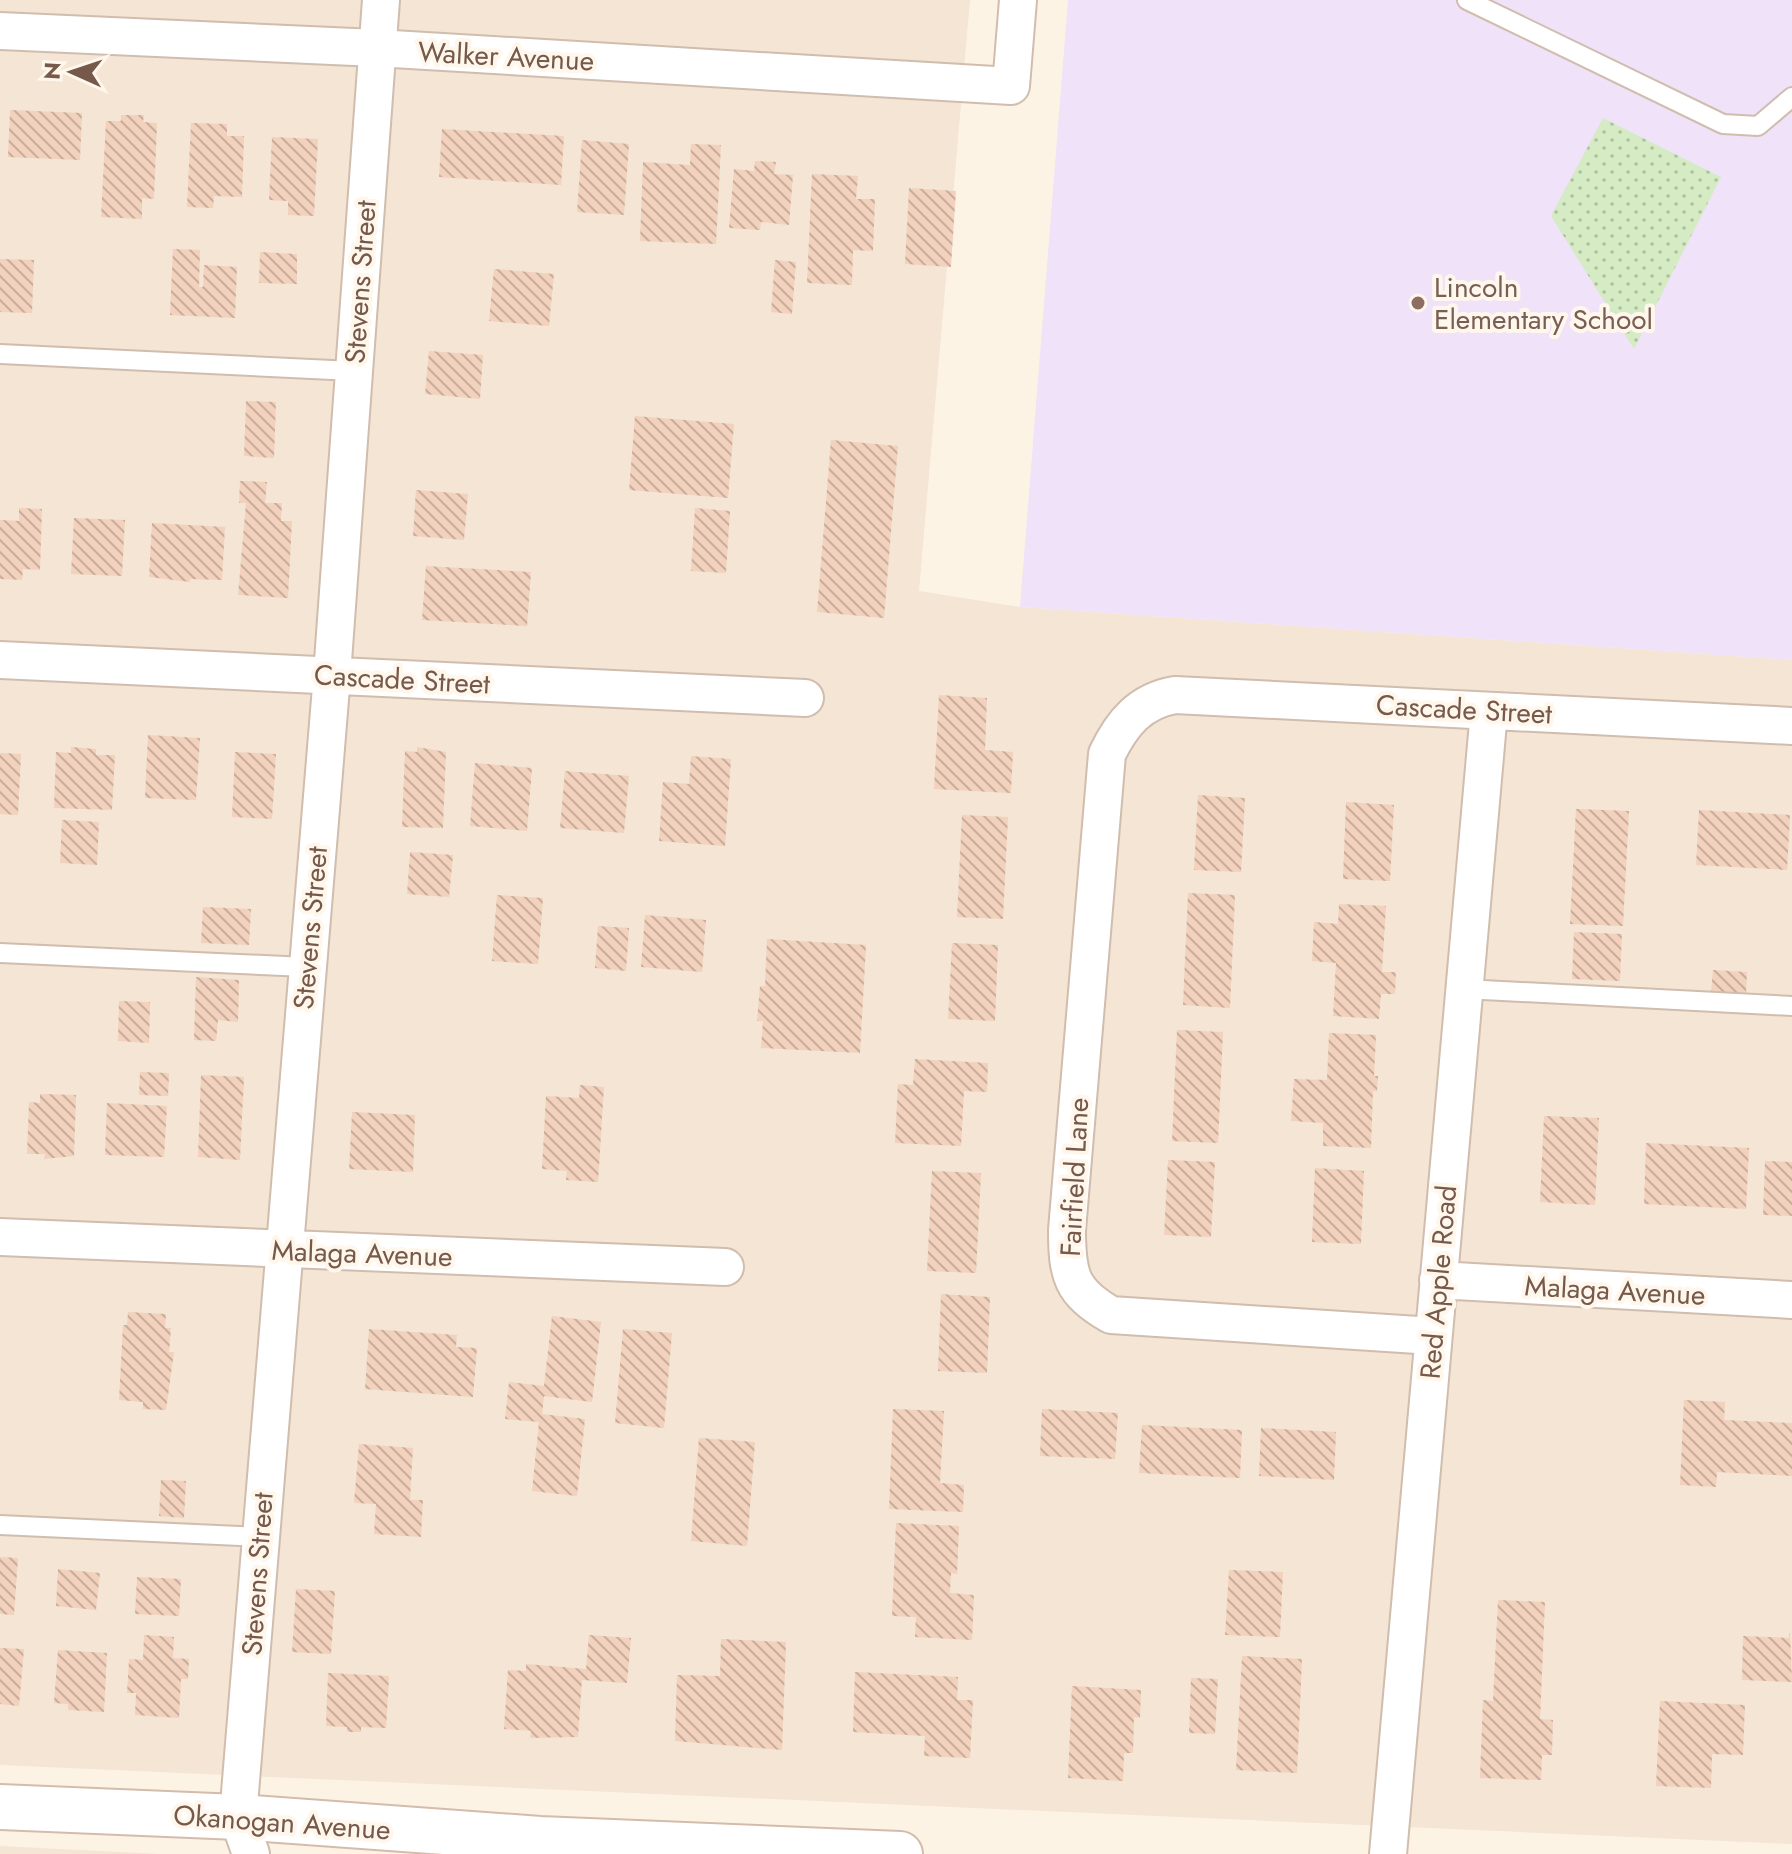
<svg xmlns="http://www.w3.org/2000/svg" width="1792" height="1854" font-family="Jost,sans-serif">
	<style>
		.residential { fill: #f4e5d4 }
		.education { fill: #f0e2f9 }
		.park { fill: url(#park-dots) }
		.building { fill: url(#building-back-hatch) }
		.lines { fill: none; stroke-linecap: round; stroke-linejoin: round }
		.lane-casing { stroke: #d0bdae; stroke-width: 22 }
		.street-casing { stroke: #d0bdae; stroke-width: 40 }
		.secondary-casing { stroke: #d3bcab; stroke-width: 48 }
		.lane { stroke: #fff; stroke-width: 18 }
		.street { stroke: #fff; stroke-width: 36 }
		.secondary { stroke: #fff; stroke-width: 44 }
		.education-dot { fill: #8d6e63; stroke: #fff7ec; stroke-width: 3 }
		.labels { text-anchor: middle; stroke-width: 8; stroke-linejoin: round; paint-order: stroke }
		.street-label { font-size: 28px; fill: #76594a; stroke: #fff7ec }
		.education-label { font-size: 28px; fill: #785e54; stroke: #fff7ec; text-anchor: start }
	</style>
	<defs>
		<pattern id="park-dots" width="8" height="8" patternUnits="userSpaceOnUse" patternTransform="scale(2)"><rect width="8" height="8" fill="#d4ebc3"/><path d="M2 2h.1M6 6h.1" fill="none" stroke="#b1c1a0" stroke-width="1.8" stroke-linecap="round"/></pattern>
		<pattern id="building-back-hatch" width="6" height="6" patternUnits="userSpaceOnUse" patternTransform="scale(2)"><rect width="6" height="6" fill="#f2d1bd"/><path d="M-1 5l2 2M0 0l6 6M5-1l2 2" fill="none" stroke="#c9ad9c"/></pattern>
	</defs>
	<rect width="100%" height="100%" fill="#fdf3e5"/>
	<path class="residential" d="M0,0H970L919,591L1020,607L1792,660V1844L0,1765Z
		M0,1846L160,1854H0Z"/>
	<path class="education" d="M1068,0H1792V660L1020,607Z"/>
	<path class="park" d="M1603,118L1721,177L1634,349L1551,216Z"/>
	<path class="building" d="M10,110L82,113L80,160L8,157Z
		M121,115H144L143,122L157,123L154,199L142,198V219L101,217L106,121H121Z
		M191,123L227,124V136H244L242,197L214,196L213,208L187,207Z
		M442,129L564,136L561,185L439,177Z
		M272,137L318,139L314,216L288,215V201L269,200Z
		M582,140L629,144L624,215L577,212Z
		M691,144L721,145L716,244L640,241L643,162L690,165Z
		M755,161L776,162L774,174L793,175L789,225L761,222L760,230L729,228L734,169L754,171Z
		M812,174L858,176L856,199H875L873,251L853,250L852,285L807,283Z
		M909,188L956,191L951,267L905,264Z
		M173,249L200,250L199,287H203L204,265L237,267L235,318L170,315Z
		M260,252L297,254V284L259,283Z
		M0,259L34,260L32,313L0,312Z
		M775,260L796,262L792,314L771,312Z
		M494,269L554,274L549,326L489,321Z
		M429,351L483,355L480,399L425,394Z
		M246,401L276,402L274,458L244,456Z
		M635,416L734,424L728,498L629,490Z
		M831,440L898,446L884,618L817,612Z
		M240,481L267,482L265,503H282L281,521H292L288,598L238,595L246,503H239Z
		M416,490L468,494L464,540L413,536Z
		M19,508L42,509L40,570L23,569L22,580L0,579V520L19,521Z
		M695,508L730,511L726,573L691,571Z
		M74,518L125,520L122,576L71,574Z
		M152,523L225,527L222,580L190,579V582L149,577Z
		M426,566L531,572L527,626L422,620Z
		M939,695L987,698L985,750L1013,752L1011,793L934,789Z
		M148,735L200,738L196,800L145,798Z
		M71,747L96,749V755H115L112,810L54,808L56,752L71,753Z
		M417,747L446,752L443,828L402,827L405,751L417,752Z
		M235,752L276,754L272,819L232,817Z
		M0,753L21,754L18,815L0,814Z
		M691,756L731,759L725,846L659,841L663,782L689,784Z
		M475,763L532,768L527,831L470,826Z
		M565,771L629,776L624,833L560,828Z
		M1198,795L1245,798L1241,872L1194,870Z
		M1346,802L1394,805L1390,881L1343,879Z
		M1576,809L1629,811L1623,926L1570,924Z
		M1699,810L1790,815L1787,870L1696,865Z
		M962,815L1008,817L1003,919L957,917Z
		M62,820L99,822L97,865L60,863Z
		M410,852L453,855L449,897L407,894Z
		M1188,893L1235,895L1230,1008L1183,1005Z
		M497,895L543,898L538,964L492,961Z
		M1339,904L1386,906L1382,972H1396L1395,994H1381L1379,1019L1333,1016L1336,963L1312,961L1314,922L1338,924Z
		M203,907L251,909L249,945L201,943Z
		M645,915L706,920L702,972L641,967Z
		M598,926L629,928L626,971L595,968Z
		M1574,932L1622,934L1620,981L1572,979Z
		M767,939L866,945L860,1053L761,1048L763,1021H757L760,986H765Z
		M952,943L998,945L995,1021L948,1019Z
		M1713,970L1747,972L1746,995L1711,993Z
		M196,977L239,980L238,1022L218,1020L216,1041L194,1040Z
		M119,1001L150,1002L149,1043L118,1041Z
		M1177,1030L1223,1032L1218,1143L1172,1141Z
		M1329,1033L1376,1035L1374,1076H1378L1377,1091H1373L1371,1148L1323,1146V1123L1291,1121L1294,1079L1327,1080Z
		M915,1059L988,1063L987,1092L964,1091L961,1146L895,1143L898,1084L913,1085Z
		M140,1072L169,1073L168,1096L139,1095Z
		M201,1075L244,1077L240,1160L198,1157Z
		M580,1085L604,1087L598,1182L566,1180L567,1171L542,1169L546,1096L579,1098Z
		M40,1094L76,1095L74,1156L44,1159L45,1154H27L29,1102L40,1103Z
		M107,1103L167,1106L164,1157L105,1155Z
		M352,1112L415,1115L413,1172L349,1169Z
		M1544,1116L1599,1118L1595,1205L1540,1202Z
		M1646,1143L1749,1148L1746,1209L1644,1204Z
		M1168,1160L1215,1162L1211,1237L1164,1235Z
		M1765,1161L1792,1162V1216L1763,1215Z
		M1315,1168L1364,1171L1361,1244L1312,1242Z
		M932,1171L981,1173L976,1273L927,1271Z
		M941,1294L990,1297L987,1373L938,1371Z
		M128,1312L166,1314L165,1328H171L169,1352H174L166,1410L143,1409V1402L119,1400L123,1325H127Z
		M552,1316L601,1322L592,1402L544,1396L542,1414L585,1419L577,1496L532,1491L539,1422L505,1419L509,1382L544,1386Z
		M369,1329L457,1335L456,1347L477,1348L473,1397L365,1389Z
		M623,1329L672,1333L664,1428L615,1423Z
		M1684,1400L1725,1402L1724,1420L1792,1423V1476L1717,1472L1716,1487L1680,1485Z
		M893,1409L944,1411L940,1483L964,1485L963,1512L889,1509Z
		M1042,1409L1118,1413L1115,1459L1040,1456Z
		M1142,1425L1242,1430L1240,1478L1139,1473Z
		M1261,1428L1336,1432L1334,1480L1259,1476Z
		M699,1438L755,1442L747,1546L691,1541Z
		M359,1444L413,1448L410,1500H423L421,1537L374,1534L376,1504L354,1503Z
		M161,1480L186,1481L184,1518L159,1516Z
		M896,1523L959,1526L957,1574L951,1573L950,1593L974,1595L972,1640L915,1637L916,1617L892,1616Z
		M0,1557L18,1558L14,1615L0,1614Z
		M58,1569L100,1573L96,1610L56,1606Z
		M1229,1570L1283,1572L1280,1637L1225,1635Z
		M137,1577L181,1579L179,1616L135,1614Z
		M296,1589L335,1591L331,1654L292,1652Z
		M1498,1600L1545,1602L1540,1719L1553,1720L1552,1755H1542L1541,1780L1480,1778L1483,1700L1493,1701Z
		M1790,1632L1792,1682L1742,1680L1743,1636L1789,1638Z
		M144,1635L174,1637L173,1658L189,1659L188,1679H181L179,1718L135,1715L136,1693H127L129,1659L143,1660Z
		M589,1635L631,1638L627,1683L582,1680L578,1737L530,1738L531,1731L504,1729L508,1670L526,1671V1664L586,1669Z
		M721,1639L786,1642L782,1750L675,1741L677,1675L720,1676Z
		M0,1648L24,1649L19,1706L0,1704Z
		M58,1650L107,1653L104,1712L68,1710V1704L54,1703Z
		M1242,1656L1302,1659L1297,1773L1236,1770Z
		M855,1672L958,1677L957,1700H973L970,1758L924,1756L925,1736L853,1732Z
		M328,1673L389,1676L386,1728L361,1727V1732H347V1727L326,1726Z
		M1191,1678L1218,1679L1215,1734L1189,1733Z
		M1072,1686L1141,1690L1140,1718L1134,1717L1133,1753H1124L1123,1781L1068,1778Z
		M1660,1701L1745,1705L1743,1755L1712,1754L1711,1788L1656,1786Z"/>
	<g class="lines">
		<g class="lane-casing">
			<path id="lane" d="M1467,0L1723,124L1758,126L1792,97
				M0,354L353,371
				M0,953L306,967
				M1464,989L1792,1006
				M0,1525L260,1537"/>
		</g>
		<g class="street-casing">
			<path id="street" d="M0,31L376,48L1011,86L1018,0
				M0,660L805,698
				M0,1237L725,1267
				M1438,1280L1792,1300
				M1433,1336L1111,1315C1071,1292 1067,1275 1067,1230L1107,754C1122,723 1140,701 1175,695L1792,726
				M251,1854L238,1817L332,675L381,0
				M1388,1854L1489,711"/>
		</g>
		<g class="secondary-casing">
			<path id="secondary" d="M0,1807L238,1817L540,1839L900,1854"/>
		</g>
		<use href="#lane" class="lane"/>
		<use href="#street" class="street"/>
		<use href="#secondary" class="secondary"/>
	</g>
	<circle class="education-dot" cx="1418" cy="303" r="8"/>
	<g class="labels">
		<g class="street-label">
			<text transform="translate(506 56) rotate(3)" y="10">Walker Avenue</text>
			<text transform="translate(360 282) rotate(-86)" y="10">Stevens Street</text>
			<text transform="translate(402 679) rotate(3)" y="10">Cascade Street</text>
			<text transform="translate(1464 709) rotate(3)" y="10">Cascade Street</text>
			<text transform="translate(310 928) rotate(-85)" y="10">Stevens Street</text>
			<text transform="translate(1074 1177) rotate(-87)" y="10">Fairfield Lane</text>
			<text transform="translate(362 1253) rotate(2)" y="10">Malaga Avenue</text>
			<text transform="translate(1438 1282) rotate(-85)" y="10">Red Apple Road</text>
			<text transform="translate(1615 1290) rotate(3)" y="10">Malaga Avenue</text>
			<text transform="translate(257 1574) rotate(-86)" y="10">Stevens Street</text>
			<text transform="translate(282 1822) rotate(4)" y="10">Okanogan Avenue</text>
		</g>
		<g class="education-label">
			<text x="1434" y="297">Lincoln<tspan x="1434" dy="32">Elementary School</tspan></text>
		</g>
	</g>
	<g transform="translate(72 72) rotate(273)" stroke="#fff7ec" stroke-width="6" paint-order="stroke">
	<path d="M0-6L14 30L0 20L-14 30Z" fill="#76594a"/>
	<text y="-12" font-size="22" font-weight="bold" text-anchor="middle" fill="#76594a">N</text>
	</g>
</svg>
